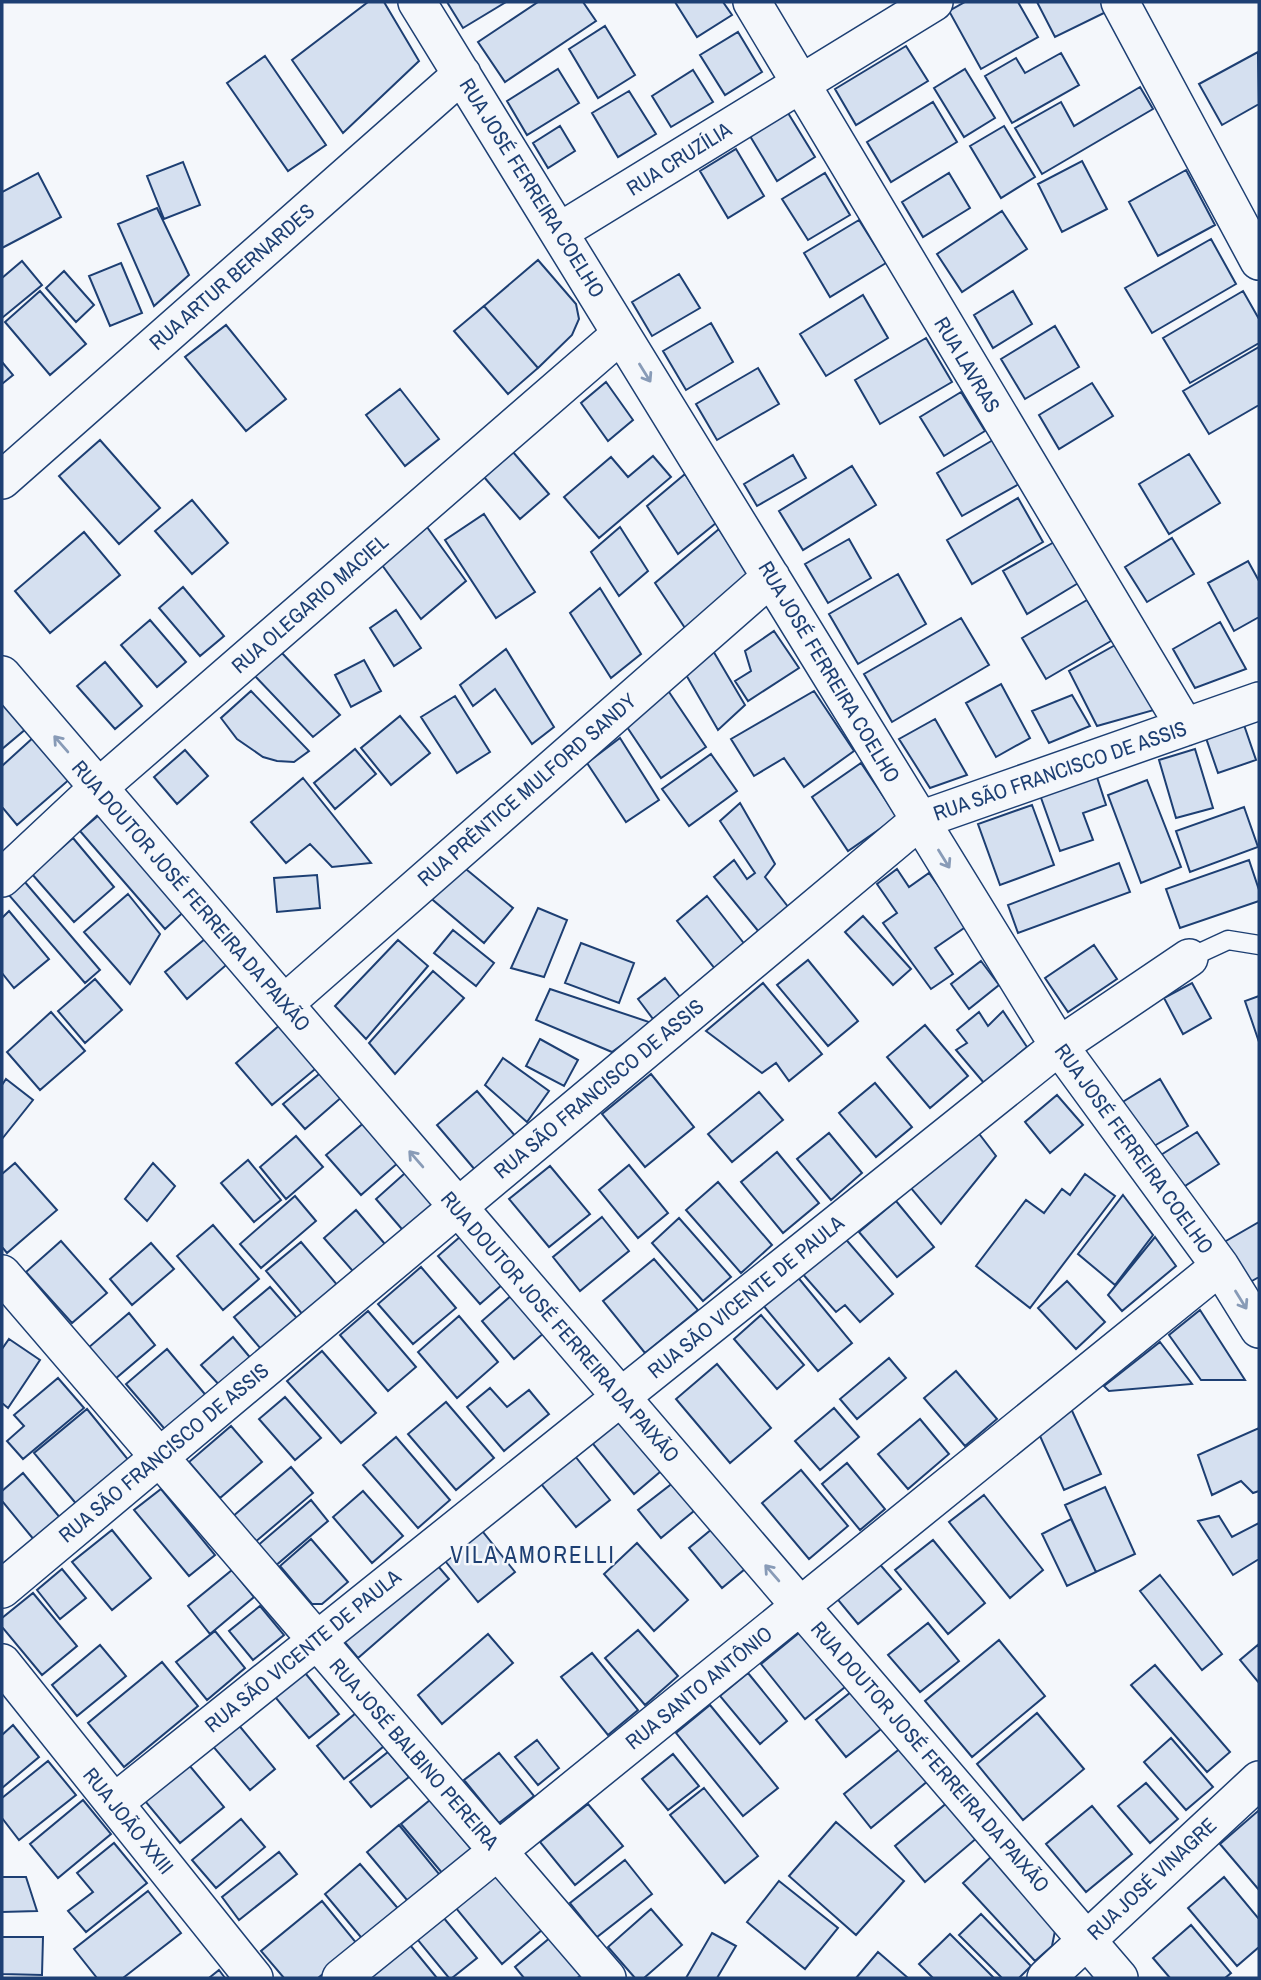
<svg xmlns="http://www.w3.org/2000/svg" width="1261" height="1980" font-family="'Archivo Narrow',sans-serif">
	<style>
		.building { fill: #d5e0f0; stroke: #1d3f73; stroke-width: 2 }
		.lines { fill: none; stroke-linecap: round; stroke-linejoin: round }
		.lane-casing { stroke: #1d3f73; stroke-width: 21 }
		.street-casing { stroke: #1d3f73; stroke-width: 40 }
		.lane { stroke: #f4f7fb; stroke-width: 18 }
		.street { stroke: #f4f7fb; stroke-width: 37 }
		.oneway { stroke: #889bb7 }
		.labels { text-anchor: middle; stroke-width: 5; stroke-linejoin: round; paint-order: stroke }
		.street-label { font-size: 21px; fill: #1d3f73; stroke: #f4f7fb }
		.neighbourhood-label { font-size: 23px; letter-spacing: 2px; fill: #1d3f73; stroke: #f4f7fb }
	</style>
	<rect width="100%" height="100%" fill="#f4f7fb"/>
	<path class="building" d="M368,2H384L419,61L343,133L292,60Z
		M447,2H506L463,28Z
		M538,2H583L596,21L505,82L478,42Z
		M675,2H723L732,15L697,37Z
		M965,2H1018L1038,37L981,69L949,11Z
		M1037,2H1101L1106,12L1055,37Z
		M605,26L635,75L598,98L569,49Z
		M738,32L762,72L725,95L700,55Z
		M906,46L928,81L856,125L835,89Z
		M1258,52L1259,104L1222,125L1199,84Z
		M1061,53L1079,85L1012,123L985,76L1016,58L1025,73Z
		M265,56L326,145L288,171L227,83Z
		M558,69L579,103L527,135L507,101Z
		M965,69L995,118L964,137L934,88Z
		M693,70L713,102L671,127L652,96Z
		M1140,87L1153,109L1042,174L1015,128L1061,102L1074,126Z
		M629,91L656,134L618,157L592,113Z
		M933,102L957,142L891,182L867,142Z
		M788,113L815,157L777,181L750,136Z
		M560,126L575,151L548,168L533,143Z
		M1004,126L1035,177L1001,198L970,146Z
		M736,149L764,196L728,218L700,171Z
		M1082,161L1107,209L1062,232L1038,184Z
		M183,162L200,205L164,219L147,176Z
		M1186,170L1215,225L1158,256L1129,202Z
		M38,173L61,217L2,248V192Z
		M825,173L850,215L808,240L782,199Z
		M949,173L970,208L923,237L902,202Z
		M157,208L189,275L154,306L118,224Z
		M1002,211L1027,249L962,292L937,254Z
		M859,220L886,263L830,297L804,253Z
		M1211,239L1236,284L1152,333L1125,288Z
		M538,260L576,304L579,319L572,335L538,368L484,306Z
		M22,261L42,285L2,318V278Z
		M121,263L142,313L110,326L89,276Z
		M64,271L94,305L76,322L46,288Z
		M679,274L700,308L652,336L632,302Z
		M40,291L86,344L50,375L5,322Z
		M1013,291L1032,324L993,348L974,315Z
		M1243,291L1259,319V343L1190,383L1163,338Z
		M863,295L888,338L826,376L800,334Z
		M484,306L538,368L508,394L454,331Z
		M711,323L733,362L686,390L663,351Z
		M226,325L286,399L246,431L185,357Z
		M1055,326L1079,367L1025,399L1001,359Z
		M926,338L952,382L880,424L855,380Z
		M1259,347V405L1209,434L1183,391Z
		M2,362L13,375L2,384Z
		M758,368L779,404L717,440L696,404Z
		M606,382L633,420L608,441L581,403Z
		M1092,383L1113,416L1059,449L1039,415Z
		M400,389L439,439L405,466L366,415Z
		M961,392L985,431L944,456L920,417Z
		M100,440L160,508L119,544L59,476Z
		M993,440L1019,484L962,516L937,473Z
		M513,452L549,494L520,519L484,477Z
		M1189,454L1220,503L1169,534L1139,484Z
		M793,455L806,478L757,506L744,484Z
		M653,456L671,477L599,538L564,497L611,457L628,477Z
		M852,466L876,505L803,550L779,511Z
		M685,474L716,523L678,554L647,506Z
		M1018,498L1043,542L972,584L947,540Z
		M192,500L228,543L192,574L155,531Z
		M484,514L535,592L496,618L445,540Z
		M427,527L466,581L421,619L382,565Z
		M620,527L648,571L619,596L591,552Z
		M719,529L749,575L685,628L655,583Z
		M84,532L120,575L50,633L15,591Z
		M1172,538L1194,574L1147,602L1125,567Z
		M849,539L871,578L828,603L805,564Z
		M1056,541L1080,582L1027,614L1003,571Z
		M1248,561L1259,581V617L1234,631L1208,583Z
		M898,574L926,624L858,664L829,614Z
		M183,587L224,636L200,656L159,608Z
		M600,588L641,654L611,678L570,613Z
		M1087,600L1111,641L1046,679L1022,638Z
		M396,610L421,648L394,666L370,628Z
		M961,618L989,665L892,722L864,674Z
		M150,620L186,662L157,687L121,645Z
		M1220,622L1246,669L1195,688L1173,649Z
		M774,631L799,668L748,701L735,681L751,671L745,651Z
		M1117,644L1154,710L1097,726L1069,671Z
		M506,649L554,727L532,744L495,689L473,706L460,685Z
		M712,649L745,705L718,730L685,673Z
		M282,653L340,715L313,737L254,675Z
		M364,660L381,691L351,707L335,675Z
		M105,662L142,706L115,729L77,686Z
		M1001,684L1030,738L996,757L966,703Z
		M667,689L706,747L661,778L625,724Z
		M251,691L309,751L294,762L277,761L263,757L237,739L221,718Z
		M814,691L854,751L804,787L784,758L754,776L731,739Z
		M1072,695L1090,726L1049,743L1032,711Z
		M455,696L490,752L457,773L421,717Z
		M2,698L27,728L2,749Z
		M400,716L430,753L391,785L361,748Z
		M935,719L967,775L930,788L899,739Z
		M1244,725L1256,760L1218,773L1206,738Z
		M35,736L71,778L17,825L2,807V766Z
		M620,738L659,800L626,822L587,763Z
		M355,749L376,774L335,809L314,783Z
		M1195,749L1213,808L1176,818L1159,760Z
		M185,750L208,776L177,804L154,777Z
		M711,754L737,791L689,826L662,789Z
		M861,763L897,817L848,851L812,797Z
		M1093,765L1106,805L1083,813L1093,840L1060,851L1040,795Z
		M303,778L371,863L332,867L310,844L286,863L251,822Z
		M1147,780L1181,867L1141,883L1108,795Z
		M740,803L775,864L765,877L789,908L759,932L714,877L734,860L747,879L755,873L720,821Z
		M1032,805L1054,865L1000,885L978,824Z
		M1244,807L1258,847L1190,872L1176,831Z
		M105,810L189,907L165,929L80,831Z
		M73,838L114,887L74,922L32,874Z
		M455,860L513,908L484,943L427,895Z
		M1249,860L1259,890V901L1180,928L1166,889Z
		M1119,863L1130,892L1018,933L1008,905Z
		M897,869L909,887L929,873L967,926L935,948L953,974L931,989L883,923L897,913L877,884Z
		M317,875L320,908L277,912L274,878Z
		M24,881L100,970L85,983L8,894Z
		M128,894L160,934L130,984L84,932Z
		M707,896L746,946L716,970L677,921Z
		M538,908L567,920L544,977L511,968Z
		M9,911L49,959L14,988L2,973V918Z
		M863,916L911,969L893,985L845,932Z
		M453,930L494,963L476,986L434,953Z
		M211,934L232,960L187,999L165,972Z
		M398,940L428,966L366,1039L335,1006Z
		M581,943L634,963L619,1003L565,983Z
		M1094,945L1117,979L1068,1012L1045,978Z
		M808,960L858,1021L828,1046L777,985Z
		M981,961L999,985L969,1009L951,984Z
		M433,971L464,998L395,1074L369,1043Z
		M665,978L680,997L653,1019L638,999Z
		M95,979L122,1010L85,1043L58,1011Z
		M763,983L822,1054L789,1081L776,1063L762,1073L706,1031Z
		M1192,983L1211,1018L1183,1034L1164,998Z
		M550,989L652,1023L612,1052L536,1020Z
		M1259,996V1042L1245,1001Z
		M1003,1011L1027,1047L984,1083L956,1050L967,1043L957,1030L979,1012L988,1026Z
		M51,1012L85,1051L40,1090L7,1052Z
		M289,1017L326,1060L272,1105L236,1063Z
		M925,1025L968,1076L930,1108L887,1057Z
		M540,1039L578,1060L564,1086L526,1066Z
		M503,1058L549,1091L527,1122L485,1085Z
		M330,1065L351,1089L305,1129L283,1104Z
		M651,1074L694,1127L645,1167L602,1114Z
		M6,1079L33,1100L2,1139V1085Z
		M1160,1079L1188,1126L1149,1149L1121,1103Z
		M875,1083L912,1127L876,1157L839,1113Z
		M477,1091L516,1137L476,1171L437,1125Z
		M759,1092L783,1120L732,1162L708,1134Z
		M1057,1095L1083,1125L1050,1153L1025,1122Z
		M373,1115L407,1155L361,1195L326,1155Z
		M977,1131L996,1156L941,1224L910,1187Z
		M1197,1132L1219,1164L1174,1193L1153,1160Z
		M829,1133L862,1173L831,1200L797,1159Z
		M296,1136L323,1167L286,1199L260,1167Z
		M777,1152L819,1203L783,1233L741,1182Z
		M248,1160L281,1200L254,1222L221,1183Z
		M15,1163L57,1210L7,1253L2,1247V1174Z
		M153,1163L175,1186L147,1221L125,1199Z
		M629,1165L668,1213L638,1238L599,1190Z
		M413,1166L444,1202L407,1235L376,1199Z
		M550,1166L590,1214L549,1247L509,1199Z
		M1085,1174L1115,1196L1030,1308L976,1266L1026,1200L1044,1213L1062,1189L1070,1195Z
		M718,1182L772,1245L741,1273L686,1210Z
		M1123,1195L1153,1235L1115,1285L1078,1254Z
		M295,1196L316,1221L261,1268L240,1244Z
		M896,1201L934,1247L897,1277L859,1232Z
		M356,1210L390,1250L358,1277L324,1238Z
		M602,1217L629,1251L580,1291L553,1257Z
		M679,1218L731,1277L703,1301L652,1243Z
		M1259,1222V1277L1243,1286L1219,1245Z
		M213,1225L259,1279L223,1310L177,1256Z
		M469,1229L511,1277L480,1304L438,1256Z
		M843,1236L893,1294L860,1322L845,1305L836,1312L801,1272Z
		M1155,1237L1176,1266L1122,1311L1108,1295Z
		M61,1241L107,1293L72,1323L26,1272Z
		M301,1242L344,1293L309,1322L266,1271Z
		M151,1243L174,1269L132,1305L110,1279Z
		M654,1259L698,1310L645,1353L603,1301Z
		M421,1267L456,1308L413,1344L378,1304Z
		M796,1275L852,1343L818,1371L762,1304Z
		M1067,1281L1105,1322L1076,1349L1038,1308Z
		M270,1287L302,1324L266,1355L234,1317Z
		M520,1288L553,1325L514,1359L482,1321Z
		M1200,1310L1245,1380H1201L1169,1335Z
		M368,1311L416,1367L388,1391L340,1335Z
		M129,1313L155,1345L115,1379L88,1348Z
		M761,1315L804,1365L777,1389L734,1339Z
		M459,1316L498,1362L457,1398L418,1352Z
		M233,1337L253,1361L222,1388L201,1365Z
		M9,1339L40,1360L8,1408L2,1403V1349Z
		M1160,1342L1192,1384L1109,1391L1104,1386Z
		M167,1349L209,1399L169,1434L126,1384Z
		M322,1351L376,1413L341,1443L287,1381Z
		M889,1358L906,1378L857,1419L840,1399Z
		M717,1364L771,1428L730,1463L676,1399Z
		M956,1371L997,1419L965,1446L924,1398Z
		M58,1378L84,1408L23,1459L7,1441L24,1426L14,1415Z
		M490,1388L507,1407L529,1390L549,1414L504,1451L467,1407Z
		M285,1397L321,1438L295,1460L259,1419Z
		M446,1402L494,1458L456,1490L408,1434Z
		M1068,1402L1101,1474L1064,1490L1036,1427Z
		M618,1405L667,1466L634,1494L584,1433Z
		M834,1408L859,1437L820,1470L795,1441Z
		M87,1409L130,1462L78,1506L34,1453Z
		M920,1419L949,1454L908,1489L878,1454Z
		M231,1426L262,1462L220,1498L189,1462Z
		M1259,1428V1491L1253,1493L1241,1481L1212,1495L1198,1455Z
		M396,1437L450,1500L418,1528L363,1465Z
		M567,1446L610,1500L576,1527L533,1474Z
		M847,1463L885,1509L860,1530L822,1484Z
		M291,1467L313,1493L254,1543L232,1517Z
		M801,1470L848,1526L809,1559L762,1503Z
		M23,1473L62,1520L35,1541L2,1501V1491Z
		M678,1479L700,1506L661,1538L638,1510Z
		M1105,1487L1135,1554L1096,1572L1065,1505Z
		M161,1489L215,1555L189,1576L134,1510Z
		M363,1491L403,1536L372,1563L333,1517Z
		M984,1495L1043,1570L1010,1598L949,1522Z
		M311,1500L328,1521L274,1567L256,1547Z
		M1219,1516L1232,1537L1259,1523V1559L1233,1575L1198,1521Z
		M1071,1519L1096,1572L1067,1586L1042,1534Z
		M475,1522L515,1572L478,1602L438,1552Z
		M718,1524L751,1564L722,1588L689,1548Z
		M112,1530L151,1578L112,1610L72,1562Z
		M311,1539L348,1582L322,1604H312L280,1566Z
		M933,1540L985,1603L948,1634L895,1570Z
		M637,1543L688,1600L654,1631L604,1574Z
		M432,1559L449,1579L358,1658L338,1634Z
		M877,1561L901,1589L858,1624L834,1595Z
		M62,1569L86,1598L60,1619L37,1590Z
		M232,1570L254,1597L210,1634L188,1606Z
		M1160,1575L1222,1654L1202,1670L1140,1591Z
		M33,1593L77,1646L42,1675L2,1627V1618Z
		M260,1606L284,1635L253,1660L229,1631Z
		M928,1623L959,1661L920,1692L888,1655Z
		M805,1628L850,1683L805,1719L761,1664Z
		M638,1630L678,1676L645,1705L605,1658Z
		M215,1631L245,1668L207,1700L176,1662Z
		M488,1634L513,1663L442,1724L418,1695Z
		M999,1640L1045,1696L972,1757L925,1701Z
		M1259,1644V1683L1240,1660Z
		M100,1645L126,1676L77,1716L52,1685Z
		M592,1653L638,1710L608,1735L561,1677Z
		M162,1662L198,1706L124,1767L88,1723Z
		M1155,1665L1230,1752L1207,1772L1131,1685Z
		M301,1668L339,1714L309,1738L271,1692Z
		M748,1673L787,1721L760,1744L720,1696Z
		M856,1688L886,1725L846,1757L816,1720Z
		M710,1705L778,1788L743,1816L676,1733Z
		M356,1713L384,1746L344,1779L317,1746Z
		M1037,1713L1084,1769L1023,1820L977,1764Z
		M237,1723L275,1769L250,1790L211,1744Z
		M13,1725L39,1757L2,1788V1735Z
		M1171,1738L1213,1787L1186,1810L1144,1762Z
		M537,1740L559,1768L538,1785L515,1757Z
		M902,1747L929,1780L871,1828L844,1794Z
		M388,1752L409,1777L371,1807L350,1782Z
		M499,1753L534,1796L499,1823L464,1780Z
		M673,1754L699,1786L668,1810L642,1779Z
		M48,1761L76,1795L19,1840L2,1818V1798Z
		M189,1765L224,1807L180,1843L145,1801Z
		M1146,1783L1178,1819L1150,1843L1118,1806Z
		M704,1788L758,1856L725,1883L670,1815Z
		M83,1800L111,1834L58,1878L30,1844Z
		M430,1800L472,1850L443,1874L401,1824Z
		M948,1802L978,1837L925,1882L895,1846Z
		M588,1804L623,1846L575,1885L540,1842Z
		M1092,1806L1132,1854L1086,1892L1046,1844Z
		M1258,1811L1259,1812V1890L1220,1844Z
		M241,1819L265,1847L216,1888L192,1860Z
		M836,1822L904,1881L856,1935L789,1876Z
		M399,1825L444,1880L412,1906L367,1852Z
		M114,1843L147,1883L86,1932L68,1911L93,1892L77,1873Z
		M279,1852L297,1874L239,1920L222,1897Z
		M993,1855L1055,1931L1052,1946L1035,1961L963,1883Z
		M625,1860L652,1894L597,1937L570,1903Z
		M360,1864L401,1912L365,1942L325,1894Z
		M497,1872L543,1929L502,1964L455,1907Z
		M2,1877H26L37,1911L2,1912Z
		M1224,1877L1259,1919V1947L1237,1966L1188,1908Z
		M779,1881L838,1928L805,1969L747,1922Z
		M148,1891L181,1933L123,1978H97L74,1949Z
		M322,1901L358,1945L318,1978H284L261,1951Z
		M651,1909L682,1945L644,1978H635L608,1947Z
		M981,1914L1031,1966L1019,1978H1002L959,1935Z
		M443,1917L477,1958L452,1978H449L417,1939Z
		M1191,1925L1231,1973L1225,1978H1170L1153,1958Z
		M712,1933L736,1946L717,1978H686Z
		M950,1934L994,1978H933L919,1964Z
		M2,1937H43L42,1975L2,1974Z
		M551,1937L582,1975L577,1978H524L515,1967Z
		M410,1945L437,1978H369Z
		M878,1952L908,1978H856Z
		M219,1970L225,1978H209Z"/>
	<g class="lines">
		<g class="lane-casing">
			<path id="lane" d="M1189,958L1228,940L1259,945"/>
		</g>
		<g class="street-casing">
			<path id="street" d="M417,2L1059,1046L1220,1266L1259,1329
				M752,2L1185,727
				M1120,2L1259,261
				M559,232L934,2
				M2,480L462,74
				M2,675L1119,1978
				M2,878L98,788L621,334
				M284,1004L771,577
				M2,1274L607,1978
				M2,1589L920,820L1259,701
				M2,1663L254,1978
				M114,1803L1059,1046L1189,958
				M341,1978L1220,1266
				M1046,1978L1259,1780"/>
		</g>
		<use href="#lane" class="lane"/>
		<use href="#street" class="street"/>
	</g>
	<defs><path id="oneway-shaft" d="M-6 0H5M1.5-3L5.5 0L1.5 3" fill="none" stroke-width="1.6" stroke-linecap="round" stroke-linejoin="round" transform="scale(1.75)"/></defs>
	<g class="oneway">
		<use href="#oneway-shaft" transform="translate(645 373) rotate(58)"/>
		<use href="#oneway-shaft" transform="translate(61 744) rotate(-131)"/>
		<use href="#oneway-shaft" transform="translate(944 859) rotate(58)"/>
		<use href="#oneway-shaft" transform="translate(416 1159) rotate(-131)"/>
		<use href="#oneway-shaft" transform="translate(1241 1300) rotate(58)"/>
		<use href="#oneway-shaft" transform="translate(772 1573) rotate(-131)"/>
	</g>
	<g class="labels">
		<g class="street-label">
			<text transform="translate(679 159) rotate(-32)" y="7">RUA CRUZÍLIA</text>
			<text transform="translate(532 188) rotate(58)" y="7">RUA JOSÉ FERREIRA COELHO</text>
			<text transform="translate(232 277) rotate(-41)" y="7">RUA ARTUR BERNARDES</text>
			<text transform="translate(967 365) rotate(59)" y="7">RUA LAVRAS</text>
			<text transform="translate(310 604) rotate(-41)" y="7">RUA OLEGARIO MACIEL</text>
			<text transform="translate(829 672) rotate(59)" y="7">RUA JOSÉ FERREIRA COELHO</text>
			<text transform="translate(1060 771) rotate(-19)" y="7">RUA SÃO FRANCISCO DE ASSIS</text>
			<text transform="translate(527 790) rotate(-41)" y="7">RUA PRÊNTICE MULFORD SANDY</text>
			<text transform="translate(191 896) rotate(49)" y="7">RUA DOUTOR JOSÉ FERREIRA DA PAIXÃO</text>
			<text transform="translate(599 1089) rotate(-40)" y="7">RUA SÃO FRANCISCO DE ASSIS</text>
			<text transform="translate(1134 1149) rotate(54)" y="7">RUA JOSÉ FERREIRA COELHO</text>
			<text transform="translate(746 1297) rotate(-39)" y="7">RUA SÃO VICENTE DE PAULA</text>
			<text transform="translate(560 1327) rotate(49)" y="7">RUA DOUTOR JOSÉ FERREIRA DA PAIXÃO</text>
			<text transform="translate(164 1453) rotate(-40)" y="7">RUA SÃO FRANCISCO DE ASSIS</text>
			<text transform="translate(303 1651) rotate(-39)" y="7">RUA SÃO VICENTE DE PAULA</text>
			<text transform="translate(699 1688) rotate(-39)" y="7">RUA SANTO ANTÔNIO</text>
			<text transform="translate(414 1754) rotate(49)" y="7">RUA JOSÉ BALBINO PEREIRA</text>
			<text transform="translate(930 1757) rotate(49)" y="7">RUA DOUTOR JOSÉ FERREIRA DA PAIXÃO</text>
			<text transform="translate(128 1821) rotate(51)" y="7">RUA JOÃO XXIII</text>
			<text transform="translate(1152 1879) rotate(-43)" y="7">RUA JOSÉ VINAGRE</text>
		</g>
		<g class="neighbourhood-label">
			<text x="533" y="1563">VILA AMORELLI</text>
		</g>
	</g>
	<rect width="1261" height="1980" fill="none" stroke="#1d3f73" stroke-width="7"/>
</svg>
